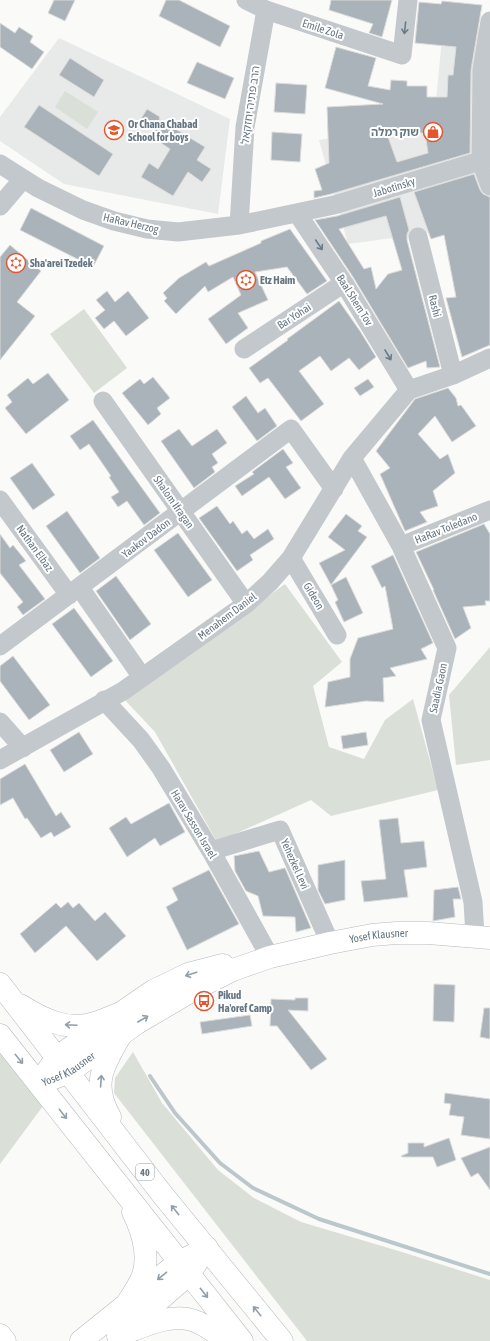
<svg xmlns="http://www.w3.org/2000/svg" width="490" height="1341" font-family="'Asap Condensed','Noto Sans Hebrew',sans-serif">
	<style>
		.built { fill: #e8e9e9 }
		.green { fill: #dadfd7 }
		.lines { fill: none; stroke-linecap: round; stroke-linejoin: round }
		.stream { stroke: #bbc7cb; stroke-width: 4 }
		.building { fill: #aab3b9; stroke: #dcdcda; fill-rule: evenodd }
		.major-casing { stroke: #b5babe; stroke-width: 23 }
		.highway-casing { stroke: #b4b9bd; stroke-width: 23 }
		.minor { stroke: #c3c8cc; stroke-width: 19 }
		.major { stroke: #fff; stroke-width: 22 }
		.highway { stroke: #fff; stroke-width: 22 }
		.oneway { stroke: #6a7a87 }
		.oneway2 { stroke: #939fa8 }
		.labels { text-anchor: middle; stroke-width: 4; stroke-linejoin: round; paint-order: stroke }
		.shield { fill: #fff; stroke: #939fa8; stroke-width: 1 }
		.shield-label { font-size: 10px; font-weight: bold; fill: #657683 }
		.street-label { font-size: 11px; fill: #657683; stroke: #fff }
		.poi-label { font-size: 11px; font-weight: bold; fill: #657683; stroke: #fff; text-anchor: start }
	</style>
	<rect width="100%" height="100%" fill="#fafaf8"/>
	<path class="built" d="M443,27L490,29V225L348,244L319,140L434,123Z
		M59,38L230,119L218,214L64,184L0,141V117Z"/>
	<path class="green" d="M65,91L98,112L87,129L55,107Z
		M84,309L127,368L94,393L50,334Z
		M285,584L342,662L313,686L329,747L364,759L385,720L413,699L438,790L331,816L311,800L217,842L155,732L124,699L149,683Z
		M490,647V760L456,765L449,695Z
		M0,1050L43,1106L0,1164Z
		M133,1052L162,1103L218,1170L254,1198L301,1222L402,1252L490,1280V1341H307L114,1093L115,1078Z"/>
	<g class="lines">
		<path class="stream" d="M150,1076L175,1113L220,1163L253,1188L319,1219L490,1274"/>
	</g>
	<path class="building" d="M54,0H75L65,21L48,13Z
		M166,0H179L230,26L220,47L159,16Z
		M331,0H392L382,37L369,33L373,24L329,10Z
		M442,1L482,5L471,70L470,153L331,194L314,198V191L322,190L315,169L329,163L327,107L383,104L325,88L336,47L376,58L368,86L390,90L391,80L407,81V86H427V97H447L448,75H453L456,47L415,43L419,2L441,4ZM405,133H425L428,153L397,162L387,134L405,135Z
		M0,23L15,33L19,27L33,36L30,42L44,52L32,69L0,47Z
		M70,58L104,80L94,97L59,75Z
		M197,62L234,78L225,99L187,83Z
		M276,83L307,85L305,114L274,112Z
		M39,105L113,154L99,176L24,127Z
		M147,109L160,117L159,119L205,147L197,160L211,169L202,182L188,172L173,196L141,177L149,163L158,169L170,149L161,143L164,139L139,122Z
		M272,132L302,134L300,162L271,160Z
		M474,174L480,190L483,194L490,197V345L462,357L446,298L456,297L444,235L431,239L414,192Z
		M400,197L409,230L407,234V240L440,367L427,368L426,361L408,368L353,277L315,220L337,216ZM386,216L402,270L388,274L376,289L371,267L364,269L339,229Z
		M31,208L104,246L93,267L20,230Z
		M290,229L327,281L307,294L287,267L255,272L268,300L238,313L248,328L226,344L208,319L241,295L233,277L208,292L205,286L176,314L164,301L167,298L163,293L179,278L206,262L209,266L261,243V241Z
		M10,245L41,271L17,302L35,316L0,360V257Z
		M107,291L115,302L128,291L149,318L126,336L114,321L104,329L95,318L105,310L96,300Z
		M339,301L360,331L376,357L359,370L349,358L331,371L320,356L299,371L324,404L301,421L268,378L260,383L249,368L288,340L287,339Z
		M48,373L69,400L26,434L5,408L12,402L7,395L28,378L33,384Z
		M153,377L170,398L157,408L161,414L148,425L122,393L140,379L144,384Z
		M368,379L374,387L360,396L354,388Z
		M448,388L456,398L458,406L461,405L476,426L452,442L435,416L418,434L440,459L448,454L455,473L433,491L438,506L420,512L427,522L405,531L380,474L390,468L376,451L415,399Z
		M246,396L258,413L265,408L277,426L257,441L232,407Z
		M93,420L160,513L144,525L127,501L118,507L111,497L119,492L109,477L111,476L89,444L80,450L70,436Z
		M179,429L192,446L217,429L227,443L212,454L218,463L212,467L215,472L194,488L161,441Z
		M283,449L293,463L286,467L301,488L285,499L269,477L242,496L235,486L254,474L252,472Z
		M32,463L55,495L33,510L10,478Z
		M217,506L230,524L233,521L242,534L247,530L254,539L268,529L274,539L250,555L253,560L237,571L199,518Z
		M67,511L100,558L80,573L46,526Z
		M346,514L362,526L358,531L367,537L331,585L319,563L345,550L328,537Z
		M484,524L490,534V601H485L486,605L463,607L471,628L455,639L433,590H434L416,552Z
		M178,533L212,580L188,597L154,550Z
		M0,534L10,548L13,545L26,561L19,565L45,599L23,615L17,607L23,602L0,573Z
		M393,555L433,643L421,649L427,659L390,668L396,676L383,678L384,702L366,701L325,707L328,682L350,677V659L358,638L393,629L385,586L382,588L371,566Z
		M116,576L151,624L130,640L96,591Z
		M346,577L363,613L344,622L335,602L338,600L331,585Z
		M74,608L113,661L91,677L52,624Z
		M13,656L50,705L29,720L0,681V666Z
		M79,732L93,754L64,772L50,750Z
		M366,732L368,745L343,749L341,736Z
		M25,764L56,816L61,812L71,827L54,837L51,832L41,838L27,818L25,819L13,798L0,805V779Z
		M169,803L185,832L160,846L155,838L127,857L109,828L126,817L131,824Z
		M398,818L401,843L424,841L427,867L404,870L408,897L364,902L361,881L386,879L379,820Z
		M259,851L269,872L285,868L311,928L296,932L295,917L263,916L258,896L246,891L235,871L234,856Z
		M345,860V900L325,904L318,890V865Z
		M209,870L239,924L187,950L166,907L178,900L172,888Z
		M458,887L461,899H453L455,917L433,921L434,890Z
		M68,902L73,908L79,903L95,921L105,912L126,936L97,961L66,926L35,953L20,934L56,903L61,908Z
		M434,984L455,985L454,1022L433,1021Z
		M295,998H308V1011L288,1010L327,1059L311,1070L277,1026H270L271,999L295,1000Z
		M484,1008H490V1039L480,1037Z
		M250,1015L252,1026L202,1034L200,1022Z
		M445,1093L490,1099V1139L461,1135L464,1117L449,1115L451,1104L444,1103Z
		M449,1138L456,1160L437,1167L433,1157H402L401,1156L408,1153V1143H424V1147Z
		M490,1147V1190L478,1173L471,1177L461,1158Z"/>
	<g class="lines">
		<g class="major-casing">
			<g id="major">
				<path d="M46,1073L57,1057L153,991L188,974L223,965"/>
				<path id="s1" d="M39,1084L69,1072L137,1023L193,990L233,970L270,957L330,943L372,935L396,933H428L490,938"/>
				<path d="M120,1334L189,1274L199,1259"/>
				<path d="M0,1335L5,1341"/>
				<path d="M81,1341L179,1262L207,1248"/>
			</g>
		</g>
		<g class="highway-casing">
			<path id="highway" d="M0,984L162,1194L282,1341
				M20,1005C42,1019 68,1032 95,1023C104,1020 113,1016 121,1013
				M0,1035L242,1341
				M110,1117C90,1082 105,1063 122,1033
				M127,1304C131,1296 137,1289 141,1280C151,1259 143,1232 133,1212
				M118,1336C139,1328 168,1313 192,1320C205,1324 216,1333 227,1341"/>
		</g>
		<path class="minor" d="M246,0L266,10L402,55L408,0
			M490,21L482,70L481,161L490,186
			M0,164L38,188L83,210L114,221L147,229L178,232L239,225L334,205L490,158
			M0,206L23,179
			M297,213L344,283L409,390
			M239,225L245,127L266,10
			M418,237L453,375
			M244,349L344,283
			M409,390L453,375L490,358
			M103,401L246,604
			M352,458L401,546L447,648L431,720L473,902L475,936
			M0,500L69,595
			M401,546L490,510
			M291,558L337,635
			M80,588L142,677
			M0,646L291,429L334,489
			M104,700L141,740L161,768L211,851L270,957
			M0,722L23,748
			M0,760L123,691L246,604L270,582L291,558L352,458L409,390
			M211,851L280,830L330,943"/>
		<use href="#major" class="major"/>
		<use href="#highway" class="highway"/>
	</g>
	<defs><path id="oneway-shaft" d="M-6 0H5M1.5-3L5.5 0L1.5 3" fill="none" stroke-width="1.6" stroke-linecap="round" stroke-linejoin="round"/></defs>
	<g class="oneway">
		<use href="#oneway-shaft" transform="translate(405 28) rotate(96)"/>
		<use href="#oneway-shaft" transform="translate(319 245) rotate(56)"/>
		<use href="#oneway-shaft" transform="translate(388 355) rotate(59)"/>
	</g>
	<g class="oneway2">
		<use href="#oneway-shaft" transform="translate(191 974) rotate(162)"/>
		<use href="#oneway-shaft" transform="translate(143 1019) rotate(-30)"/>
		<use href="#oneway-shaft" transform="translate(71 1025) rotate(-177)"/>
		<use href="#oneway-shaft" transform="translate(19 1059) rotate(51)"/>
		<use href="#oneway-shaft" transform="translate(101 1081) rotate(-86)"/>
		<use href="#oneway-shaft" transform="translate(63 1114) rotate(52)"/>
		<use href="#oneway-shaft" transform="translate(175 1210) rotate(-129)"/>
		<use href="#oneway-shaft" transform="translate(162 1276) rotate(141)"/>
		<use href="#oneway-shaft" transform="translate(204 1293) rotate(52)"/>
		<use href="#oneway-shaft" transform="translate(257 1311) rotate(-129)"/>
	</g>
	<defs>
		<g id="school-ring" transform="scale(1)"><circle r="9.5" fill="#fff" stroke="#e4572e" stroke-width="1.5"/><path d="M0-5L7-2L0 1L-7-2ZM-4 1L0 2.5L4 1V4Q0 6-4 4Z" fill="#e4572e"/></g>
		<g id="shop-ring" transform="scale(1)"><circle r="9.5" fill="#fff" stroke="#e4572e" stroke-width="1.5"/><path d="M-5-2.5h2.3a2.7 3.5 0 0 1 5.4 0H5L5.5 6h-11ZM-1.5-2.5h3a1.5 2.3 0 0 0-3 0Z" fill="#e4572e"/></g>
		<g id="synagogue-ring" transform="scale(1)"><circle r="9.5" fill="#fff" stroke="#e4572e" stroke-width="1.5"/><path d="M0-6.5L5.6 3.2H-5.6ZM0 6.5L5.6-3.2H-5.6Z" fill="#e4572e"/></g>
		<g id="bus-ring" transform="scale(1)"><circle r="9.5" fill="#fff" stroke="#e4572e" stroke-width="1.5"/><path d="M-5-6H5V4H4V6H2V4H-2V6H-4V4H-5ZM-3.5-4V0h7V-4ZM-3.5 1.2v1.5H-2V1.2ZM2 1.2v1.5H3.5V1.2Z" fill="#e4572e"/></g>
	</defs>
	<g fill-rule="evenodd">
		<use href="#school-ring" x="114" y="130"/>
		<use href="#shop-ring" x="433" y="132"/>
		<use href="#synagogue-ring" x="16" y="263"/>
		<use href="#synagogue-ring" x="246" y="280"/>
		<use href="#bus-ring" x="204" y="1001"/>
	</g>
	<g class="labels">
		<rect class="shield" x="136" y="1164" width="18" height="16" rx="3"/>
		<g class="shield-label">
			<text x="145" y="1176">40</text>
		</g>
		<g class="street-label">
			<text transform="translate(323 29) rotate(18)" y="4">Emile Zola</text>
			<text transform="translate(250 105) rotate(-82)" y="4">הרב פתיה יחזקאל</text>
			<text transform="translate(394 187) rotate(-17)" y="4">Jabotinsky</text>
			<text transform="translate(131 223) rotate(13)" y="4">HaRav Herzog</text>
			<text transform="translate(355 300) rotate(58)" y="4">Baal Shem Tov</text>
			<text transform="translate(435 306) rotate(76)" y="4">Rashi</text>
			<text transform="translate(294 316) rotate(-33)" y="4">Bar Yohai</text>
			<text transform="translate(174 502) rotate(55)" y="4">Shalom Ifragan</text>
			<text transform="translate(446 528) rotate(-22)" y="4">HaRav Toledano</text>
			<text transform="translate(146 538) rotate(-37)" y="4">Yaakov Dadon</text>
			<text transform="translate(35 548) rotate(54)" y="4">Nathan Elbaz</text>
			<text transform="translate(314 596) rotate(59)" y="4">Gideon</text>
			<text transform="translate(227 616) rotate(-37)" y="4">Menahem Daniel</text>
			<text transform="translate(438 688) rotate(-78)" y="4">Saadia Gaon</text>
			<text transform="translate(194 824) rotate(59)" y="4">Harav Sasson Israel</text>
			<text transform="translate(295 864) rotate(66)" y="4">Yehezkel Levi</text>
			<text dy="4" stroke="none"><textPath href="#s1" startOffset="376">Yosef Klausner</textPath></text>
			<text dy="4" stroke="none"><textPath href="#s1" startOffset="33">Yosef Klausner</textPath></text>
		</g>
		<g class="poi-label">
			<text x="128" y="128">Or Chana Chabad<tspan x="128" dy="13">School for boys</tspan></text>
			<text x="419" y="136" text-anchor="end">שוק רמלה</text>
			<text x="30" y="267">Sha'arei Tzedek</text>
			<text x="260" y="284">Etz Haim</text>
			<text x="218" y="999">Pikud<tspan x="218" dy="13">Ha'oref Camp</tspan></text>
		</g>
	</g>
</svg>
